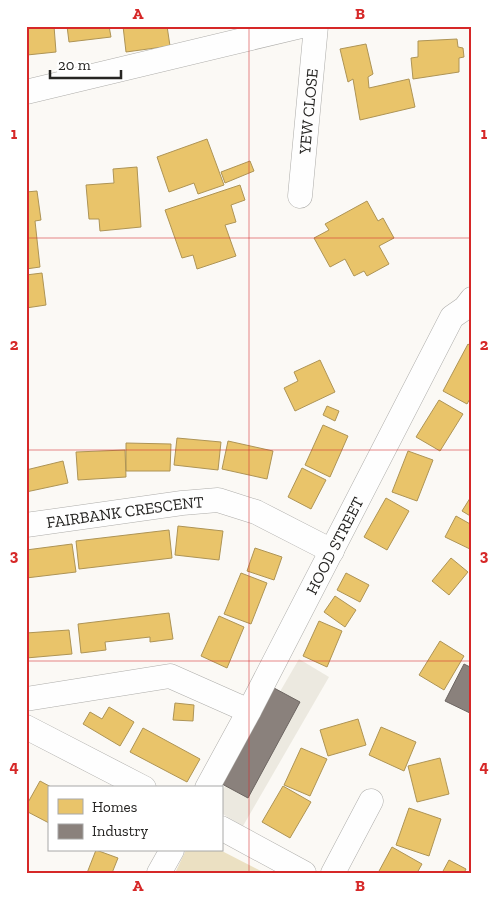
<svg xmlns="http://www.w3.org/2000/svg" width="498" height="899" font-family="'Zilla Slab',serif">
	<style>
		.built { fill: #ece9e0 }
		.green { fill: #ebe0c2 }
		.homes { fill: #e9c46a; stroke: #ae9455 }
		.industry { fill: #8a817c; stroke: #6c6561 }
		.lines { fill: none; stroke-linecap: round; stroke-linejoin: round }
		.street-casing { stroke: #aeadaa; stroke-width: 25 }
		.street { stroke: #fefefe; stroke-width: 24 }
		.grid { fill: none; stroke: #d62828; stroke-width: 1; stroke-opacity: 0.55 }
		.labels { text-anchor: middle; stroke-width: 5; stroke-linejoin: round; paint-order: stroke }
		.street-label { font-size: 16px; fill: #262523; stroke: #fff }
		.neatline { fill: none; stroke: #d62828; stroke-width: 2 }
		.grid-label { font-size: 16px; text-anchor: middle; font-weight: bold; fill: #d62828 }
	</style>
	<rect width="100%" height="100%" fill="#fbf9f5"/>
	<path class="built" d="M299,659L329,677L243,826L221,813V793Z"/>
	<path class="green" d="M186,850H220L265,873H175Z"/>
	<path class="homes" d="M26,26H54L56,52L27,55L28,74L26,75Z
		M67,26H109L111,37L69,42Z
		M123,26H167L170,46L126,52Z
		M457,39L458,47L463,48L464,57L459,58V72L413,79L411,58L418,57V41Z
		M366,44L373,74L368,77L369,88L409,79L415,107L360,120L353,79L348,82L340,49Z
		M207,139L224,185L198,194L194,183L169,192L157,157Z
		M250,161L254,171L225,183L221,172Z
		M137,167L141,227L100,231L99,219H89L86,185L114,183L113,169Z
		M240,185L245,200L231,205L236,222L225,225L236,256L197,269L193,255L182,258L165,210Z
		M37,191L41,220L35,221L40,267L26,269V192Z
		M367,201L378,221L383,218L394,238L379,246L389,264L367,276L364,271L354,276L345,259L330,267L314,238L329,230L325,224Z
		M42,273L46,305L26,308V275Z
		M468,344L472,347V395L467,404L443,391Z
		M320,360L335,392L295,411L284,388L298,381L294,372Z
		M439,400L463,414L440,451L416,437Z
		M327,406L339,411L335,421L323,415Z
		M323,425L348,436L330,477L305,465Z
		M177,438L221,442L218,470L174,465Z
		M228,441L273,451L267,479L222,469Z
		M126,443L171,444L170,471H126Z
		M125,450L126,477L78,480L76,452Z
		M408,451L433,460L417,501L392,492Z
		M63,461L68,483L26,492V470Z
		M302,468L326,480L311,509L288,497Z
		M472,495V517L462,511Z
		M386,498L409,511L387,550L364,537Z
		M456,516L472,525V550L445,537Z
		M178,526L223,531L219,560L175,555Z
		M169,530L172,558L79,569L76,541Z
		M72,544L76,572L26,578V550Z
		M255,548L282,557L274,580L247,571Z
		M451,558L468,572L449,595L432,581Z
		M241,573L267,583L251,624L224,614Z
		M346,573L369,585L360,602L337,590Z
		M335,596L356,610L345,627L324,612Z
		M169,613L173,639L150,642V637L105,642L106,650L81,653L78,624Z
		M219,616L244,627L227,668L201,656Z
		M319,621L342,631L327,667L303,656Z
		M69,630L72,654L26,658V633Z
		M440,641L464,656L444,690L419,675Z
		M175,703L194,705L193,721L173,720Z
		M109,707L134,722L120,746L83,724L90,712L102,719Z
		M358,719L366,745L328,756L320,730Z
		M381,727L416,742L404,771L369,755Z
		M143,728L200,759L187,782L130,752Z
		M301,748L327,759L310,796L284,785Z
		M440,758L449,794L417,802L408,766Z
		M40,781L53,788H49V823L26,811V806Z
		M283,786L311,802L290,838L262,822Z
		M409,808L441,819L429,856L396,845Z
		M392,847L422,864L417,873H378Z
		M96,850L118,858L112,873H87Z
		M449,860L466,869L464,873H442Z"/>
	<path class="industry" d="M464,664L472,668V714L445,701Z
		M274,688L300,702L248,798L222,784Z"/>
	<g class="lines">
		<g class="street-casing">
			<g id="street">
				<path d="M26,92L301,26"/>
				<path id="s1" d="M300,196L316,26"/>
				<path id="s2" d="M26,525L182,503L218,500L256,512L332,551"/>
				<path d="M26,699L170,676L249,711"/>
				<path d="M26,727L144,788"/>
				<path id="s3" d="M207,788L249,711L452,317L465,308L472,299"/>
				<path d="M221,828L304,873"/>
				<path d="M159,873L172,850"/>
				<path d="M333,873L371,801"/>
			</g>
		</g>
		<use href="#street" class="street"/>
	</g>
	<path class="grid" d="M249,26V873M26,238H472M26,450H472M26,661H472"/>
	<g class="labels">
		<g class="street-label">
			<text dy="6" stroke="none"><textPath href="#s1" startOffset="85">YEW CLOSE</textPath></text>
			<text dy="6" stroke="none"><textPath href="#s2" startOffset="100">FAIRBANK CRESCENT</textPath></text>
			<text dy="6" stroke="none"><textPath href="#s3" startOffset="274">HOOD STREET</textPath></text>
		</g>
	</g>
	<rect width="498" height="899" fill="none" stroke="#ffffff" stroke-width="55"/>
	<rect x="48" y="786" width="175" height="65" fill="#ffffff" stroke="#a8a8a7"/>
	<rect x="58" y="799" width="25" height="15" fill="#e9c46a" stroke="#a8a8a7"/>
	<text x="92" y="812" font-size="15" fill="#262523">Homes</text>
	<rect x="58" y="824" width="25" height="15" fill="#8a817c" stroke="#a8a8a7"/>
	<text x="92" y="836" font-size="15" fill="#262523">Industry</text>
	<path d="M50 70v8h71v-8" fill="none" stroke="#262523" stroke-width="2.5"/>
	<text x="58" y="70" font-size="15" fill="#262523" stroke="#ffffff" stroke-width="4" paint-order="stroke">20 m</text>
	<rect x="28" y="28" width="442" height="844" class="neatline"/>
	<g class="grid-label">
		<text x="138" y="19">A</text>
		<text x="360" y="19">B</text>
		<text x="14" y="139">1</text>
		<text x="484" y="139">1</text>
		<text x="14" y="350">2</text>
		<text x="484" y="350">2</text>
		<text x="14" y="561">3</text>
		<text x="484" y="561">3</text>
		<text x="14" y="772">4</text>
		<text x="484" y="772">4</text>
		<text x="138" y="891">A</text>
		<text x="360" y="891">B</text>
	</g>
</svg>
